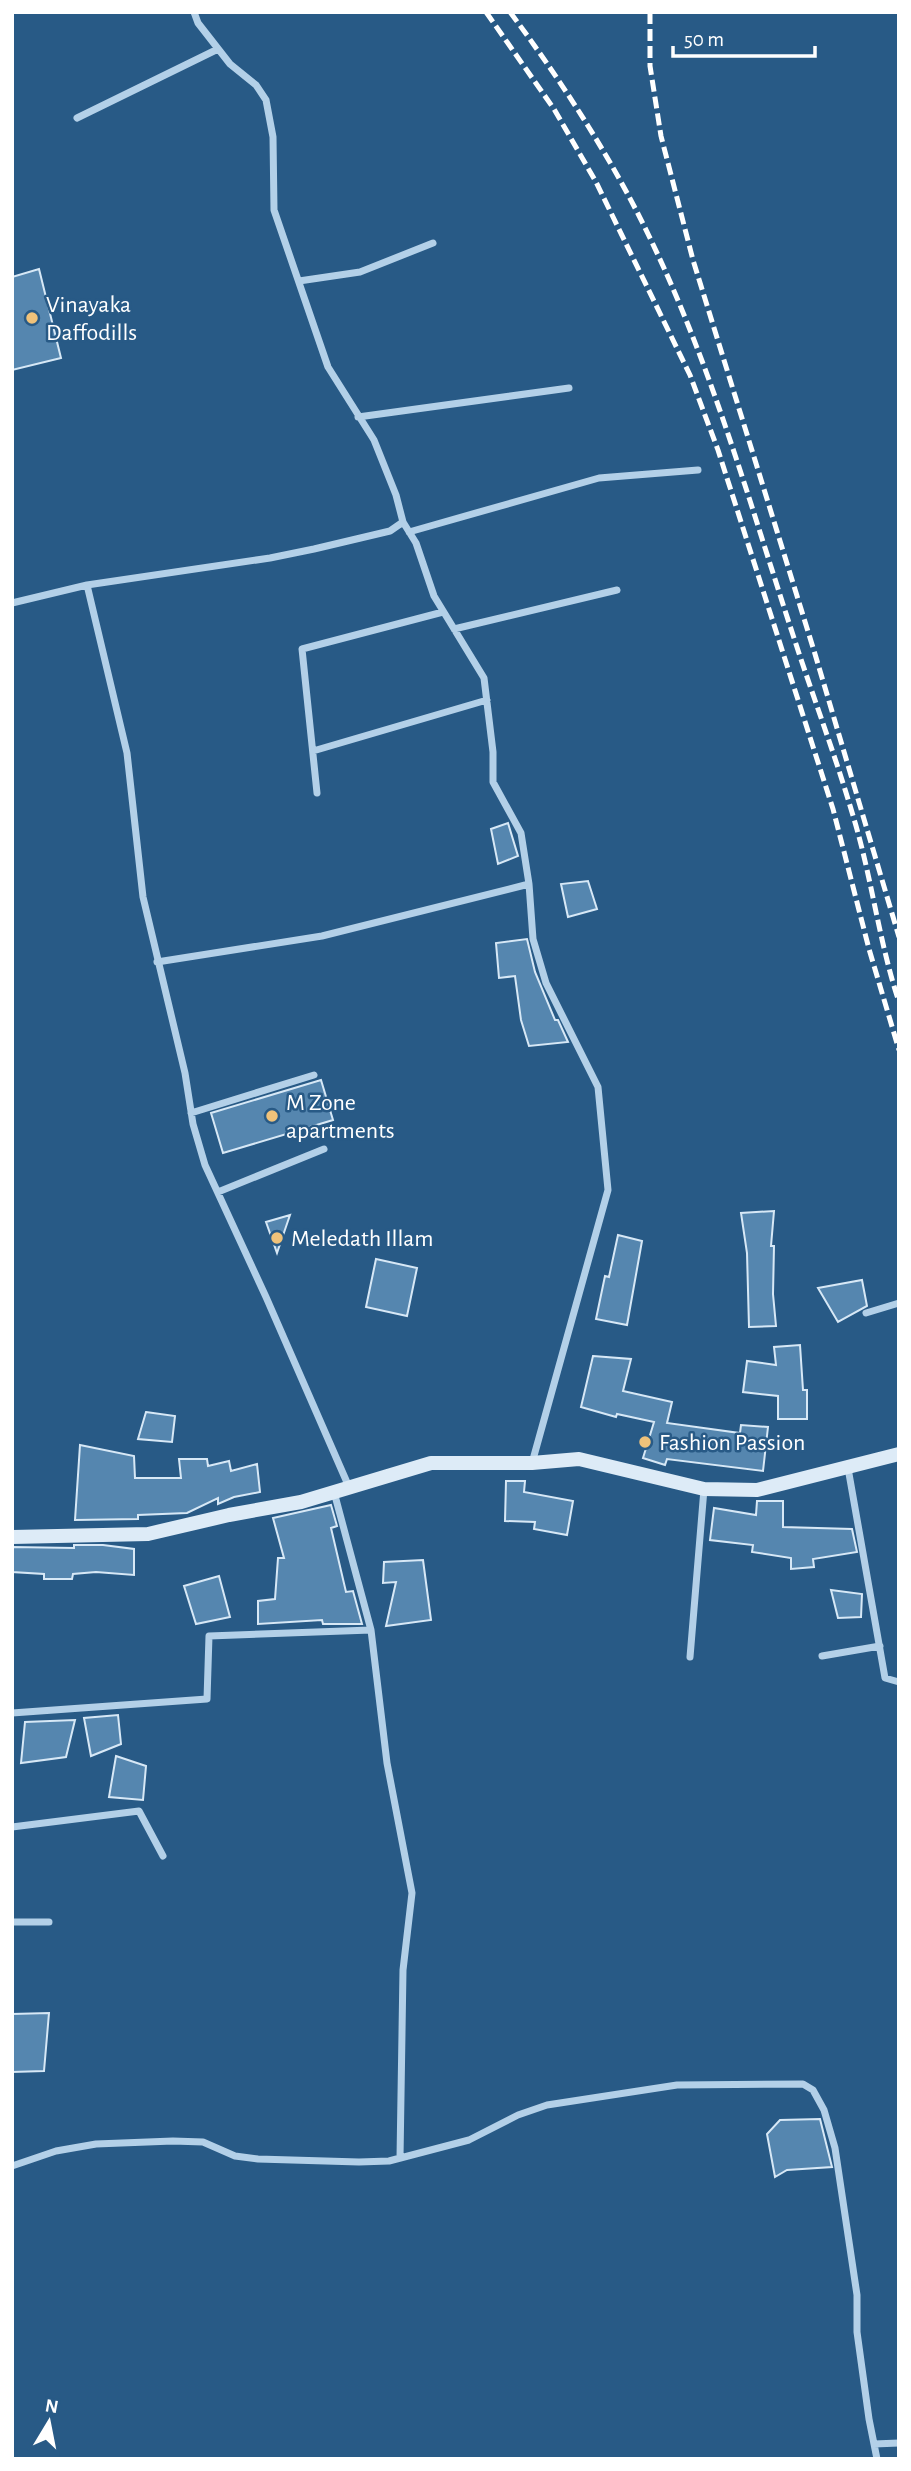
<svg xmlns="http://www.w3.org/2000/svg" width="911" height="2471" font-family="'Alegreya Sans',sans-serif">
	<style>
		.building { fill: #5586af; stroke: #d7e8f6; stroke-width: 2 }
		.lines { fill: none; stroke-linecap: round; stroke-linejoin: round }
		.street { stroke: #b3d0e8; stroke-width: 7 }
		.secondary { stroke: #ddebf7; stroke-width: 14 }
		.rail { stroke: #fff; stroke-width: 5; stroke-dasharray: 12 5; stroke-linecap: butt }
		.poi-dot { fill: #efc27a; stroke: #285a86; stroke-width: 2.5 }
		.labels { text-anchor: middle; stroke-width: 5; stroke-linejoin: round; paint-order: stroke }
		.poi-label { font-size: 24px; fill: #fff; stroke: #285a86; text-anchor: start }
	</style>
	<rect width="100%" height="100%" fill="#285a86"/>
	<path class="building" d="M39,269L61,358L12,370V277Z
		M508,823L518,856L498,864L491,829Z
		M588,881L597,909L568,917L561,884Z
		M527,939L535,972L555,1020H558L568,1042L529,1046L521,1020L515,976L499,978L496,943Z
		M321,1080L333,1120L223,1153L211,1113Z
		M774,1211L771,1246H774L773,1294L776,1326L749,1327L747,1253L741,1213Z
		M290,1215L277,1253L266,1222Z
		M618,1235L642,1241L627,1325L596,1319L605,1276L609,1277Z
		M376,1259L417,1268L407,1316L366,1307Z
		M862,1280L867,1306L838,1322L818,1288Z
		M800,1345L803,1390H807V1419H778V1396L743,1392L747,1361L776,1365L774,1347Z
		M593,1356L631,1359L623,1391L672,1402L667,1423L740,1433L741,1425L768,1427L763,1471L667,1459L665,1465L643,1458L654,1422L617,1414L616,1417L581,1407Z
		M146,1412L175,1416L172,1442L138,1439Z
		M80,1445L134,1456L135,1478H181L179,1459H207L208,1466L229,1461L231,1471L257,1464L260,1492L234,1497L218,1504V1498L187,1513L138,1515V1519L75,1520Z
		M506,1481H525L524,1492L573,1501L567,1535L534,1529L535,1522L505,1521Z
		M757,1501H783V1527L852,1529L857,1552L813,1559L814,1567L791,1569V1558L752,1552L753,1545L710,1540L714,1508L756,1515Z
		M331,1505L337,1526L331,1528L346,1592L353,1591L362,1624H323L322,1620L258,1624V1601L275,1599L278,1558H284L273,1518Z
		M74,1545H103L134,1549V1575L96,1572L73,1574L72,1579H44V1574L12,1572L13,1547L74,1548Z
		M423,1560L431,1620L386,1626L396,1582L383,1583L384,1562Z
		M219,1576L230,1617L196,1624L184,1586Z
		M831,1590L862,1594L861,1617L838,1618Z
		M118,1715L121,1744L91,1756L84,1718Z
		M75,1720L66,1757L21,1763L25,1722Z
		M116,1756L146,1766L143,1800L109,1797Z
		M49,2013L44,2071L12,2072V2014Z
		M820,2119L832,2167L787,2170L775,2177L767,2134L780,2120Z"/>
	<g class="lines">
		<path class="street" d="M77,118L218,49
			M299,281L360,272L433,243
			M358,417L569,388
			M403,522L416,543L434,596L484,678L493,752V782L521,833L529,884L533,939L546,983L598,1087L608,1190L532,1463
			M409,532L599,478L698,470
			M87,585L127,753L143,897L185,1073L193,1124L205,1165L266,1297L349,1487
			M12,603L87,585L270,558L314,549L390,531L403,522L396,495L374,440L328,367L274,210L273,137L266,100L256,85L230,64L198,23L194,12
			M454,629L617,590
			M313,751L487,700
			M317,793L302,649L443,612
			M157,962L322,936L529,884
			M191,1113L314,1075
			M218,1192L324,1149
			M866,1313L899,1303
			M848,1468L885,1678L899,1682
			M371,1630L387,1763L412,1893L403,1970L400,2158
			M822,1656L880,1646
			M690,1657L704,1489
			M12,1713L207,1699L209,1636L371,1630L334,1492
			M12,1827L139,1811L163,1856
			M12,1922H49
			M12,2166L56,2151L96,2144L173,2141L203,2142L235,2156L258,2159L359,2162L389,2161L469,2140L518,2115L547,2105L677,2085L803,2084L813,2090L824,2110L835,2148L857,2295V2332L869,2419L877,2459
			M874,2444L899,2443"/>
		<path class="secondary" d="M12,1537L148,1534L229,1515L301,1502L431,1463H532L579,1459L704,1489L757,1490L899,1454"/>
		<path class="rail" d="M486,12L554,109L596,182L690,375L718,450L833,809L869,949L899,1050
			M510,12C562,82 611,157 649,236C711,364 749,501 793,635C813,697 836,757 854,819C872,879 879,942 899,1002
			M650,12V66L661,136L693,260L815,654L899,937"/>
	</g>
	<g class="poi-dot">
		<circle cx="32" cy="318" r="7"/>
		<circle cx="272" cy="1116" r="7"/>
		<circle cx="277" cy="1238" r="7"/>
		<circle cx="645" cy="1442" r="7"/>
	</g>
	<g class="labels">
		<g class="poi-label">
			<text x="46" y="312">Vinayaka<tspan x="46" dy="28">Daffodills</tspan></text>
			<text x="286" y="1110">M Zone<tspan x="286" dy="28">apartments</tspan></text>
			<text x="291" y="1246">Meledath Illam</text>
			<text x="659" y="1450">Fashion Passion</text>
		</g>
	</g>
	<rect width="911" height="2471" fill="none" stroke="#ffffff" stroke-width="28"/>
	<g transform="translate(49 2422) rotate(10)" stroke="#285a86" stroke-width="5" paint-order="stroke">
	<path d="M0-5L12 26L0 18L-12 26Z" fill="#ffffff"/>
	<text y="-10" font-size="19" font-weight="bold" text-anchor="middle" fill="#ffffff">N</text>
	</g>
	<path d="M673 46v10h142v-10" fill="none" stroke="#ffffff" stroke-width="3.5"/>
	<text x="684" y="46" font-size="21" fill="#ffffff" stroke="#285a86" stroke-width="5" paint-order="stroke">50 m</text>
</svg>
